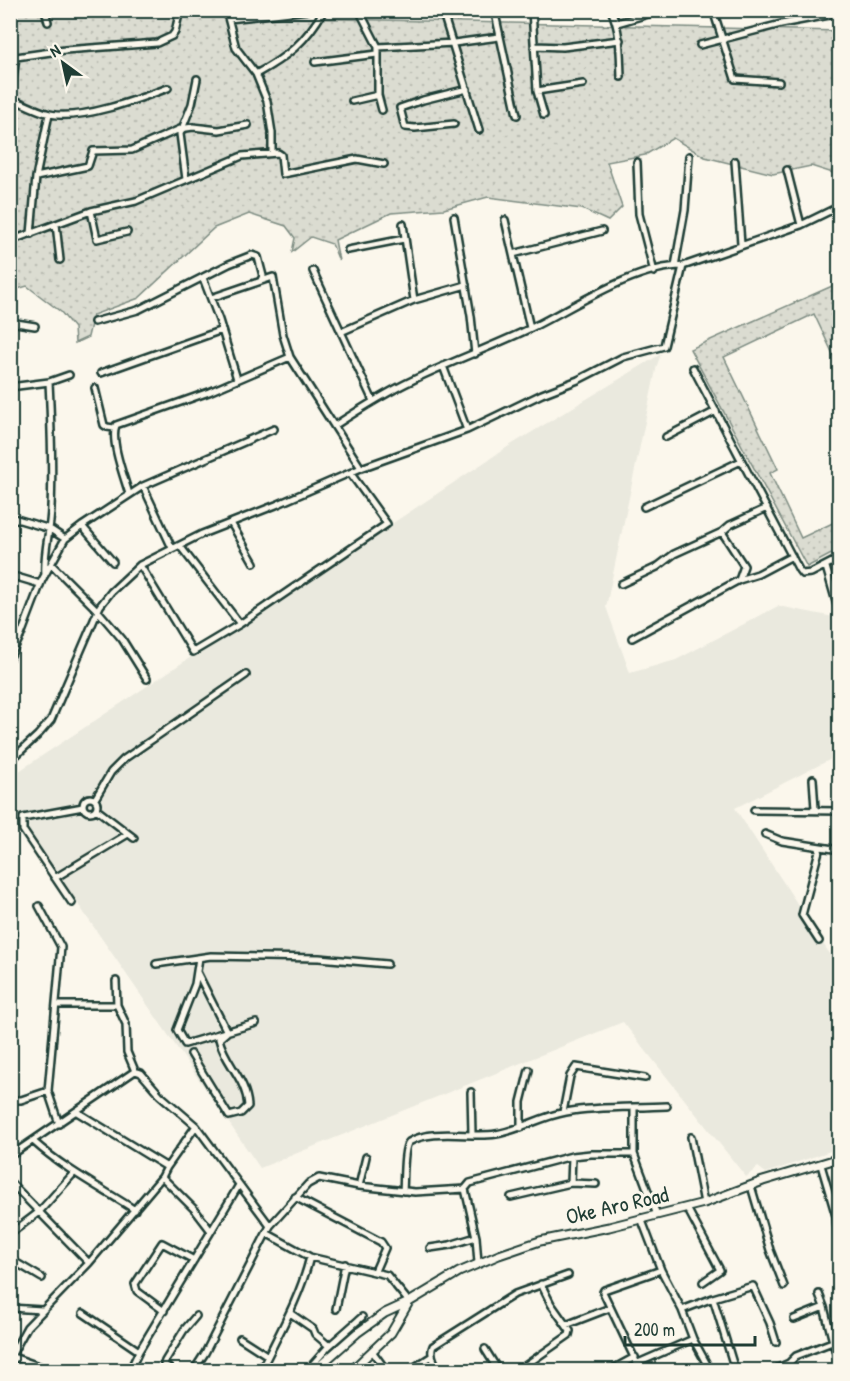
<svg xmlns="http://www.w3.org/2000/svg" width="850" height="1381" font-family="'Patrick Hand',sans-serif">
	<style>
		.built { fill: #eae9de }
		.grass { fill: url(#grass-dots); stroke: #7d8c82; stroke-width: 1.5 }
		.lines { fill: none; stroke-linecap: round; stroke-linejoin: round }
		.minor-casing { stroke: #1f3d34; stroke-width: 10 }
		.major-casing { stroke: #1f3d34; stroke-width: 11 }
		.minor { stroke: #fbf7ec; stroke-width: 5 }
		.major { stroke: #fbf7ec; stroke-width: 7 }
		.labels { text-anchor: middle; stroke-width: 6; stroke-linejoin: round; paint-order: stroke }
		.street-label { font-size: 22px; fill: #1f3d34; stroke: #fbf7ec }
	</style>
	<defs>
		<pattern id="grass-dots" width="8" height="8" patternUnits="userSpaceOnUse" patternTransform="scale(1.5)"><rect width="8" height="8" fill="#dbdcd1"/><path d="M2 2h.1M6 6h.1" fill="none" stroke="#bcbeb4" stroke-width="1.8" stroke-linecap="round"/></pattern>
	</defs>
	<rect width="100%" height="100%" fill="#fbf7ec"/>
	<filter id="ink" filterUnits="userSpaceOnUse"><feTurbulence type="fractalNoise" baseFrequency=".0167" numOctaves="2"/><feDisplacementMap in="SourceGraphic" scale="12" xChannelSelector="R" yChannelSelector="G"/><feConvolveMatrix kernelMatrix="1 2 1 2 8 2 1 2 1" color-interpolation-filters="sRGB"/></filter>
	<g filter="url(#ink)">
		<path class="built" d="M661,354L657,365L606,607L630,673L676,660L778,606L839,618V755L735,808L839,968V1148L766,1173L758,1167L746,1177L623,1022L260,1168L11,807L10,777L509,446Z"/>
		<path class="grass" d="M11,11L839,31V175L811,166L773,174L705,157L673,138L645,155L607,162L622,207L608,221L582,209L488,197L444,209L391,213L335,240L339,261L332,244L311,237L292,252L295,238L286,226L249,214L214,228L139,298L93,315L88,337L75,343L74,328L61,312L27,286L11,291Z
			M839,283V367L814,314L724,357L778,469L770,473L801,538L839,520V550L807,567L690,349Z"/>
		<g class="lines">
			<g class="minor-casing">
				<path id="minor" d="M45,10L48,22
					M226,10L236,48L256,74L267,101L272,133V153
					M359,10L378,47V95L382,110
					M442,10L479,130
					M532,10L537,91L544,115
					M611,10C621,32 620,53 621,77
					M713,10L735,79L779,82
					M496,18L517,115
					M229,19L308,10
					M617,23L662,10
					M700,45L781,24L840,13
					M535,46L563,47L620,40
					M378,47L454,43L499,37
					M315,62L377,54
					M256,74C287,57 306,42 324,10
					M537,91L583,84
					M10,98C23,103 37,111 50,114C80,121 139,99 168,88
					M10,100L16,57L65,50L157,43L172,36L175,32L180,10
					M352,101L378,95
					M454,124L415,128L405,127L400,108L423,100L467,89
					M735,161L741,244
					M637,162L639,214L654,272
					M787,170L801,225
					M36,177L88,166L93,151L132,150L180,129L193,127L219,130L248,125
					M186,179L180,134L192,104L197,79
					M91,211L97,239L127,232
					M454,217L471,316L475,354
					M505,220L530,328
					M56,224L60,260
					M403,224L414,300
					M31,234L36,177L49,114
					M10,241L91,211L136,201L242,156L278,153L281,155L283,174L357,159L384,164
					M348,250L404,239
					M513,254L602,231
					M675,266L685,210L689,156
					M313,271L373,401
					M203,278L219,320L237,379
					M211,298L273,277L283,335L290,357L361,468
					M10,322L35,326
					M94,322L138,310L229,264L252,255L258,257L263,276L261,280
					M341,332L414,300L466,285
					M443,366L467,430
					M693,368L799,570L802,574L811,573L840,558
					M101,373L222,330
					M10,387L49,382L69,375
					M95,388L104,425L107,427L114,428
					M334,426C360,409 385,393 413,380C452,361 492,347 531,328C574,307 635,266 683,266L801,225L840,206
					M666,437L716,411
					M143,486L172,548
					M129,494C124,477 110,441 116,425L209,392L290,357
					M644,507L741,461
					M10,517L50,529L65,539
					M231,523L254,563
					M82,526L113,562
					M180,546L240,624
					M51,564L98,611L122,639L147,679
					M140,565L193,652L240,624L387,524L351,474
					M826,567L838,609
					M10,575L40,584
					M45,575C43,552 51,530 51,507C53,465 51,423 49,382
					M739,580L758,574L792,556
					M621,584L657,567L674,554L722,532L730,525L767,508
					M10,630L21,635
					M632,638L739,580L744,566L722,532
					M10,657L21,635L42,580L65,539L82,526L143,486L274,429
					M10,761L38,735L51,720L100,606L111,592L140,565L202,534L276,505L361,468L467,430L542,394L578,380L623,357L664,346L683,266
					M813,779L815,809
					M83 805a7 7 0 1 1 14 0a7 7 0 1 1-14 0Z
					M95,799L111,772L124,759L246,675
					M96,809L134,838
					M754,810L840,811
					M765,834L782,841L840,850
					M55,878L128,834
					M72,903L23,830V818L83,807
					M39,906L61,947L48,1091L59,1124
					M819,941L802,915L820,847
					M10,944L14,933
					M199,958L195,984L177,1030L185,1044L256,1023
					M156,964L211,956L319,958L387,964
					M116,981L117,1005L126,1024L127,1052L135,1071L141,1073L160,1095L196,1126L270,1226
					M56,1005H117
					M191,1054L229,1116L241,1113L248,1106C246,1078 225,1064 219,1039L227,1032L197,972
					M471,1092L472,1134
					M10,1100H21L48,1091
					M634,1108V1154
					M77,1112L167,1167
					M563,1112L570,1076L576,1067L645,1078
					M521,1128V1102L529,1070
					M691,1137L704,1203
					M33,1141C64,1169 101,1188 135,1210
					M10,1156L135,1071
					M821,1165L836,1216L840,1268
					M162,1177L195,1210L211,1231
					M10,1182L89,1263
					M571,1183L572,1156
					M359,1186L366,1157
					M751,1186L770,1250L784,1286
					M465,1189L476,1237L478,1263
					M403,1191C404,1182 403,1147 409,1142C431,1128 472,1138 496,1134C520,1130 542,1116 566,1112C600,1106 634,1108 667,1106
					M295,1197L381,1242L385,1248L375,1271
					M511,1197L571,1183L596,1184
					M687,1208L720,1270L703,1282
					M641,1218L661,1270L682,1310L693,1339L710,1370
					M10,1234L39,1212L74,1173
					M268,1234L310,1257L387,1275L409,1302
					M430,1248L450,1245L476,1237
					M10,1259L42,1278
					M819,1294L824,1307L840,1369
					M713,1298L735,1370
					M10,1308L42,1310
					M336,1309L345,1264
					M682,1310L713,1298L753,1286L770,1323L776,1342
					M164,1311L137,1291L135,1284L162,1243L194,1260
					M83,1313L139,1351
					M290,1313L313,1329L315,1334L329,1346L313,1364
					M794,1319L824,1307
					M566,1325L610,1308
					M240,1338L268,1356
					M329,1346L362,1317
					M485,1349L498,1370
					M372,1351L386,1370
					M10,1356L50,1370
					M11,1356L27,1327L89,1263L162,1177L167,1167L196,1126
					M638,1363L693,1339
					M130,1370L139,1351L239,1185
					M171,1370L164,1364L165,1361L184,1330L196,1316
					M194,1370L205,1353L270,1226L308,1184L319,1178L359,1186L415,1192L465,1189L470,1183L572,1156L591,1154H634L657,1215
					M261,1370C279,1333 300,1298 310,1257
					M410,1370L432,1356
					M439,1370C435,1364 429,1354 433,1346L515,1294L568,1275
					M519,1370L569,1335L570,1331L551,1304L541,1284
					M611,1370L635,1357
					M640,1370L603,1292L604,1290L661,1270
					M773,1370L789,1363L796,1356L840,1339"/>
			</g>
			<g class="major-casing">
				<path id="major" d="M315,1370L357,1333L385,1313L409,1302L459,1272L499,1255L540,1241L609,1227L704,1203L763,1181L840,1158
					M352,1370L391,1333L409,1302"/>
			</g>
			<use href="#minor" class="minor"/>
			<use href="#major" class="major"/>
		</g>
	</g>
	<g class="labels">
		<g class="street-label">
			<text transform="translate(617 1205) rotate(-13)" y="8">Oke Aro Road</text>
		</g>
	</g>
	<rect width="850" height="1381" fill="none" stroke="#fbf7ec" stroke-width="36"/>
	<rect x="18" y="18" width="814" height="1345" fill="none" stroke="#1f3d34" stroke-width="2" filter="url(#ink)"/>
	<g transform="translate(63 63) rotate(327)" stroke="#fbf7ec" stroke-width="4.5" paint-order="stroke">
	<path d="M0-4.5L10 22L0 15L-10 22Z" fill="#1f3d34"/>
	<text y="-9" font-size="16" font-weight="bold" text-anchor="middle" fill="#1f3d34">N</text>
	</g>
	<path d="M625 1336v9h130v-9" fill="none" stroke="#1f3d34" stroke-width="3"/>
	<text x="634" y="1336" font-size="18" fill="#1f3d34" stroke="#fbf7ec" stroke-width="4.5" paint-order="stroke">200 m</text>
</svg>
